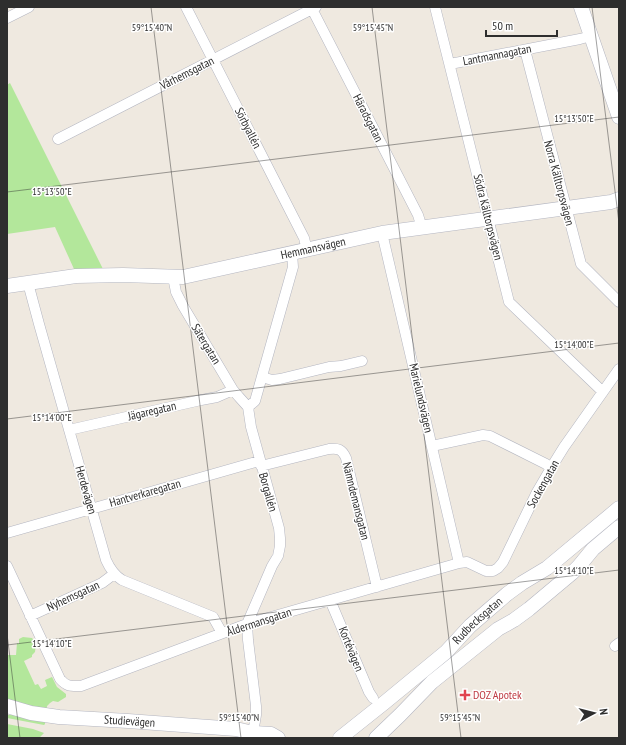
<svg xmlns="http://www.w3.org/2000/svg" width="626" height="745" font-family="'PT Sans Narrow',sans-serif">
	<style>
		.grass { fill: #b3e79b }
		.lines { fill: none; stroke-linecap: round; stroke-linejoin: round }
		.street-casing { stroke: #b4b6c1; stroke-width: 11 }
		.secondary-casing { stroke: #b4b6c1; stroke-width: 15 }
		.street { stroke: #fff; stroke-width: 10 }
		.secondary { stroke: #fff; stroke-width: 14 }
		.ticks { fill: none; stroke: #2e2e2e; stroke-width: 1; stroke-opacity: 0.45 }
		.health-dot { fill: #e0444e; stroke: #fff; stroke-width: 1.5 }
		.labels { text-anchor: middle; stroke-width: 3; stroke-linejoin: round; paint-order: stroke }
		.street-label { font-size: 12px; fill: #2e2e2e; stroke: #fff }
		.health-label { font-size: 12px; fill: #be3a42; stroke: #fff; text-anchor: start }
		.ticks-label { font-size: 10px; text-anchor: middle; fill: #2e2e2e; stroke: #fff; stroke-width: 3; stroke-linejoin: round; paint-order: stroke }
	</style>
	<rect width="100%" height="100%" fill="#efe9e0"/>
	<path class="grass" d="M10,83L103,269H74L55,227L7,234V85Z
		M23,637L32,638L36,643L35,652L32,655V657L24,661L35,685L38,684L41,689L47,686L45,680L52,677L57,687L66,694V697L58,702L53,701L50,703L47,706L46,714L7,700V655H16L17,643L19,644V639Z
		M22,713L45,722V724L44,725L7,718V715H12Z
		M7,724L33,729L44,733L39,738H7Z"/>
	<g class="lines">
		<g class="street-casing">
			<path id="street" d="M186,7L304,238L307,250
				M435,7L509,302L603,392
				M312,9L418,215L422,228
				M7,18L29,7
				M525,50L581,264L619,302
				M450,64L580,39L591,36
				M58,139L316,7
				M382,233L459,563
				M173,277L176,292L183,306L233,390L239,397L248,407
				M28,283L39,324L106,560C110,569 114,575 122,580L213,617L222,633
				M262,377L272,380L280,379L329,367L341,366L362,361
				M69,430L201,400L217,397L233,390
				M432,446L483,435L490,436L546,464L551,468
				M261,466L329,449C338,448 342,449 346,458L377,587
				M7,533L259,461
				M7,566L60,679C67,687 71,686 81,686L247,624L459,563L467,562L486,571H493L498,568L503,562L537,492L551,468L564,447L619,369
				M330,600L369,692L373,698
				M30,616L102,583L114,574
				M615,646L619,643
				M253,733L256,715V706L248,640L247,624L272,566L278,556L280,546V538L279,528L251,427L248,407L255,401L293,267L292,253"/>
		</g>
		<g class="secondary-casing">
			<g id="secondary">
				<path d="M581,7L619,117"/>
				<path id="s1" d="M7,286L76,276L123,275L183,277L382,233L611,202L619,199"/>
				<path id="s2" d="M7,706L31,713L59,717L128,721L236,729L253,733L271,734L278,738"/>
				<path id="s3" d="M340,738L384,703L446,652L470,626L507,594L522,583L547,568L619,508"/>
				<path d="M376,738L400,715L432,682L498,629L514,620L529,609L572,573L579,566L593,549L619,527"/>
			</g>
		</g>
		<use href="#street" class="street"/>
		<use href="#secondary" class="secondary"/>
	</g>
	<path class="ticks" d="M151,7L241,738M372,7L461,738M592,7L619,223M7,192L619,117M7,419L619,343M7,634L20,738M7,645L619,570"/>
	<path class="health-dot" d="M463 689h4v4h4v4h-4v4h-4v-4h-4v-4h4z"/>
	<g class="labels">
		<g class="street-label">
			<text transform="translate(497 55) rotate(-11)" y="4">Lantmannagatan</text>
			<text transform="translate(187 73) rotate(-27)" y="4">Vårhemsgatan</text>
			<text transform="translate(368 118) rotate(63)" y="4">Häradsgatan</text>
			<text transform="translate(248 128) rotate(63)" y="4">Sörbyallén</text>
			<text transform="translate(559 183) rotate(75)" y="4">Norra Källtorpsvägen</text>
			<text transform="translate(488 217) rotate(76)" y="4">Södra Källtorpsvägen</text>
			<text dy="4" stroke="none"><textPath href="#s1" startOffset="310">Hemmansvägen</textPath></text>
			<text transform="translate(206 344) rotate(59)" y="4">Sätergatan</text>
			<text transform="translate(421 398) rotate(77)" y="4">Marielundsvägen</text>
			<text transform="translate(152 411) rotate(-13)" y="4">Jägaregatan</text>
			<text transform="translate(543 484) rotate(-61)" y="4">Sockengatan</text>
			<text transform="translate(86 490) rotate(74)" y="4">Herdevägen</text>
			<text transform="translate(268 492) rotate(74)" y="4">Borgallén</text>
			<text transform="translate(145 493) rotate(-16)" y="4">Hantverkaregatan</text>
			<text transform="translate(356 501) rotate(76)" y="4">Nämndemansgatan</text>
			<text transform="translate(73 596) rotate(-25)" y="4">Nyhemsgatan</text>
			<text dy="4" stroke="none"><textPath href="#s3" startOffset="181">Rudbecksgatan</textPath></text>
			<text transform="translate(259 622) rotate(-18)" y="4">Åldermansgatan</text>
			<text transform="translate(351 649) rotate(68)" y="4">Kortévägen</text>
			<text dy="4" stroke="none"><textPath href="#s2" startOffset="124">Studievägen</textPath></text>
		</g>
		<g class="health-label">
			<text x="473" y="699">DOZ Apotek</text>
		</g>
	</g>
	<g class="ticks-label">
		<text x="152" y="31">59°15'40"N</text>
		<text x="373" y="31">59°15'45"N</text>
		<text x="574" y="122">15°13'50"E</text>
		<text x="52" y="195">15°13'50"E</text>
		<text x="574" y="348">15°14'00"E</text>
		<text x="52" y="421">15°14'00"E</text>
		<text x="574" y="574">15°14'10"E</text>
		<text x="52" y="647">15°14'10"E</text>
		<text x="239" y="721">59°15'40"N</text>
		<text x="460" y="721">59°15'45"N</text>
	</g>
	<rect width="626" height="745" fill="none" stroke="#2e2e2e" stroke-width="16"/>
	<g transform="translate(594 713) rotate(83)" stroke="#ffffff" stroke-width="3" paint-order="stroke">
	<path d="M0-3L7 15L0 10L-7 15Z" fill="#2e2e2e"/>
	<text y="-6" font-size="11" font-weight="bold" text-anchor="middle" fill="#2e2e2e">N</text>
	</g>
	<path d="M486 30v6h71v-6" fill="none" stroke="#2e2e2e" stroke-width="2"/>
	<text x="492" y="30" font-size="12" fill="#2e2e2e" stroke="#ffffff" stroke-width="3" paint-order="stroke">50 m</text>
</svg>
